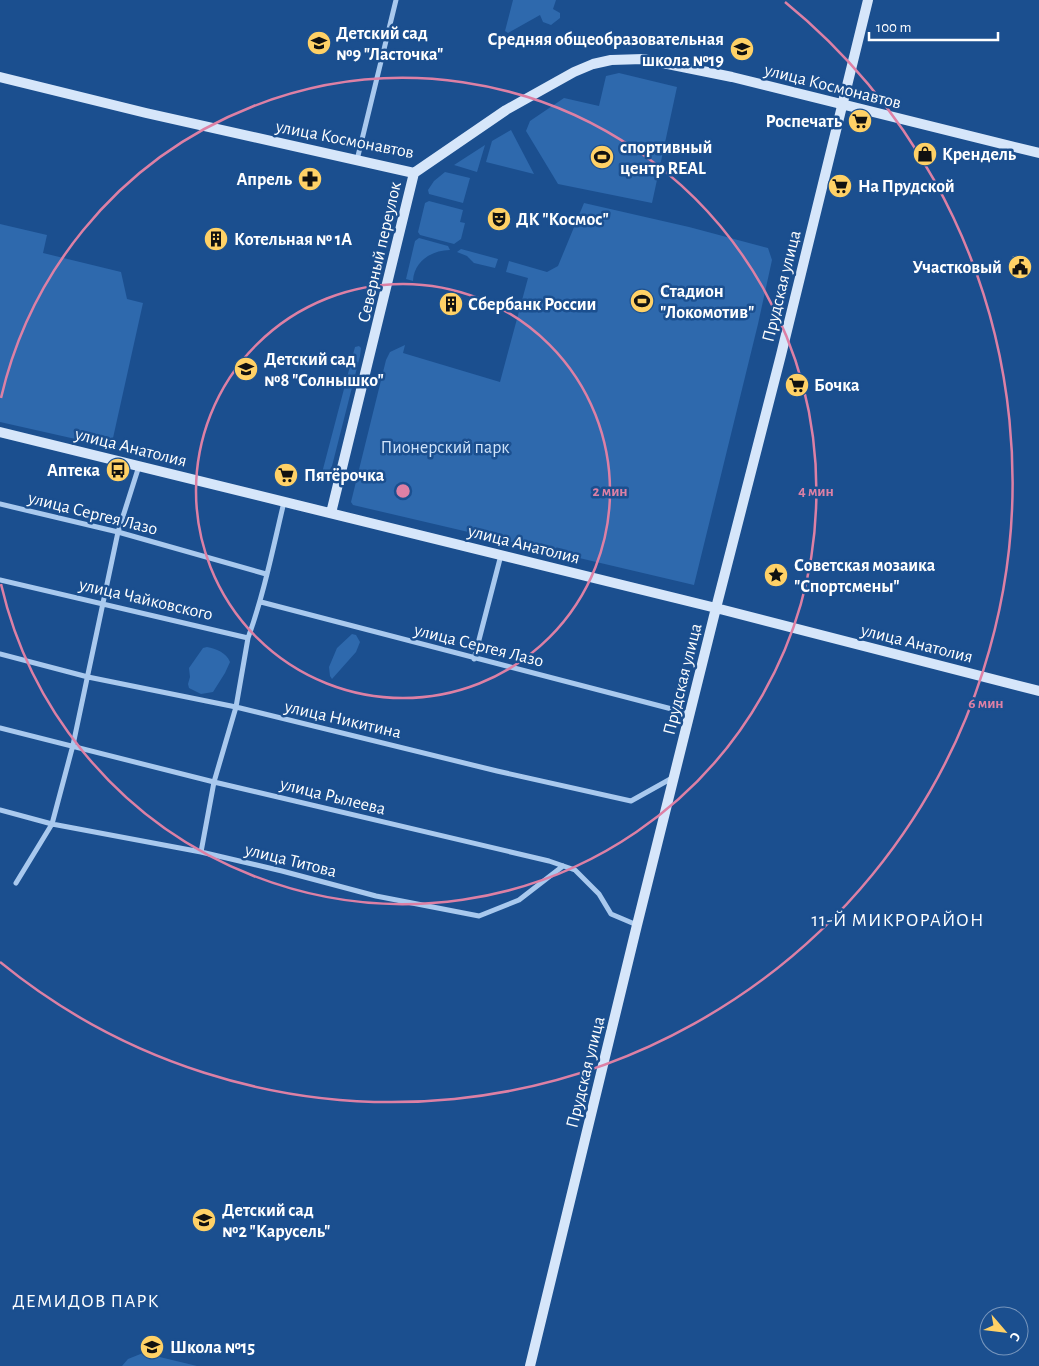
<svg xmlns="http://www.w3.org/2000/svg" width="1039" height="1366" font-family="'Alegreya Sans',sans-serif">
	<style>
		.green { fill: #2e69ad }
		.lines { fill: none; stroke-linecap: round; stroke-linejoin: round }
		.street { stroke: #a9c9ee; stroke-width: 5 }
		.secondary { stroke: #d6e6fa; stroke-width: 10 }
		.ring { fill: none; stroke: #dd80a5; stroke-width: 2.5 }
		.labels { text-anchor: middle; stroke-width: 5; stroke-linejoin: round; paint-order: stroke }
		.poi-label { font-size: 18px; font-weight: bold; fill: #fff; stroke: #1b4f8f; text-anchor: start }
		.street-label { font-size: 18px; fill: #fff; stroke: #1b4f8f }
		.park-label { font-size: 18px; fill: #cfe3fa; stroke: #1b4f8f }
		.neighbourhood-label { font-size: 19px; letter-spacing: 1px; fill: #fff; stroke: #1b4f8f }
		.centre { fill: #dd80a5; stroke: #1b4f8f; stroke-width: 2.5 }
		.ring-label { font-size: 15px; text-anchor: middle; font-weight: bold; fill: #dd80a5; stroke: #1b4f8f; stroke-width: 5; stroke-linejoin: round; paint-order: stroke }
	</style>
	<rect width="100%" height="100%" fill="#1b4f8f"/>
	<path class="green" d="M513,0H556L553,9L560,13V18L551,25L543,22L540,15L508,33L505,31Z
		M619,73L677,87L652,203L558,184L526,131L530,121L564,98L599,106L606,76Z
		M511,130L534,174L486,162L492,141Z
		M485,145L477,172L454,165Z
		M445,172L470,178L463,203L429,194L428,190L434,181Z
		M429,201L463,210L460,222L465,223L461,239L454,244L420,235L418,232L425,203Z
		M584,203L689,227L768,248L772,260L758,324L694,585L353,505L351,502L386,360L390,352L405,345L403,353L500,382L528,278L506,272L509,261L547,272L558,266Z
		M0,224L47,235L43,253L121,272L127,299L143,303L111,447L0,422Z
		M419,238L448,246L450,250C432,250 414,261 413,281L406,279L415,241Z
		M461,249L498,259L495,268L474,263L467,256L457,252Z
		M359,346L361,348L360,356L332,466L326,476L323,473V469L355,347Z
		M352,634L356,635L360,642L356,652L332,679L330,676L329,667L337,648Z
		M207,647C216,649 226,652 230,662L225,673L213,692L201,694L189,688L188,684L190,677L189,668L203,648Z
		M143,1353L197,1366H122L128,1359Z"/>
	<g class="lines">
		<path class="street" d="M357,160L396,0
			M0,504L118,532L266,574
			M0,580L248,638C264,594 273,548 284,502
			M261,602L691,714
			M0,654L88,677L236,707L497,771L631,801L674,777
			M474,659L501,555
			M0,728L214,782L549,861L575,870L599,894L611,914L637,925
			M0,810L52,824L201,852L282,871L376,896L479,916L519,900L563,866
			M201,852L214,782L236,707L248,638
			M16,883L52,824L73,745L118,532L139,466"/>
		<path class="secondary" d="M0,77L146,113L414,173L506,110L574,72L593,64L611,60L643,59L732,77L1039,153
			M0,432L716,608L1039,691
			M331,513L414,173
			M530,1366L637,925L716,608L781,355L868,0"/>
	</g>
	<g class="ring">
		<circle cx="403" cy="491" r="207"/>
		<path d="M1 398A413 413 0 1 1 1 584"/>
		<path d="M785 2A620 620 0 1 1 0 962"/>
	</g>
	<defs>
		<g id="school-disc" transform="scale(1.25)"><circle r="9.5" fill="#ffd166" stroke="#1b4f8f"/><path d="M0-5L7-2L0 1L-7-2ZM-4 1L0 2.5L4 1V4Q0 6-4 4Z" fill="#111"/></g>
		<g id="supermarket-disc" transform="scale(1.25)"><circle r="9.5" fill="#ffd166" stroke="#1b4f8f"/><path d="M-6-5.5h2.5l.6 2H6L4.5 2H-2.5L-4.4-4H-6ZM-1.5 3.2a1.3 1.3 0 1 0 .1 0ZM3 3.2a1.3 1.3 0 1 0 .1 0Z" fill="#111"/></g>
		<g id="shop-disc" transform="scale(1.25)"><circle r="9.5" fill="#ffd166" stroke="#1b4f8f"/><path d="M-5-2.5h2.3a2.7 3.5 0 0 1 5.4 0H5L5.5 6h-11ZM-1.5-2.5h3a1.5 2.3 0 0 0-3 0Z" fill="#111"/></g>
		<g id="stadium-disc" transform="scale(1.25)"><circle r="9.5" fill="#ffd166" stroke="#1b4f8f"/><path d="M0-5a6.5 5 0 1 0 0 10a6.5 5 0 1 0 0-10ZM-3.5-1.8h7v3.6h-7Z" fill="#111"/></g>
		<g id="pharmacy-disc" transform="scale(1.25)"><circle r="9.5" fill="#ffd166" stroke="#1b4f8f"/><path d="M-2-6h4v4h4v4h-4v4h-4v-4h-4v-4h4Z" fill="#111"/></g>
		<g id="theatre-disc" transform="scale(1.25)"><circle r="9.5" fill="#ffd166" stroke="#1b4f8f"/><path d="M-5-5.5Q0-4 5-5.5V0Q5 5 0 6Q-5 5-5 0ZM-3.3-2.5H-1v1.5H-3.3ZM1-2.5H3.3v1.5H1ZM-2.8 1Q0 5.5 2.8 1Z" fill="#111"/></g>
		<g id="building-disc" transform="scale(1.25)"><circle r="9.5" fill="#ffd166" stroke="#1b4f8f"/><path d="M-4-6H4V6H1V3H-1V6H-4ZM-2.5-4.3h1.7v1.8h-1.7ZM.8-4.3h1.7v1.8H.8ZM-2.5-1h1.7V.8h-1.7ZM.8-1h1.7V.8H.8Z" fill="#111"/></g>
		<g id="civic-disc" transform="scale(1.25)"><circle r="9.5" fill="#ffd166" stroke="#1b4f8f"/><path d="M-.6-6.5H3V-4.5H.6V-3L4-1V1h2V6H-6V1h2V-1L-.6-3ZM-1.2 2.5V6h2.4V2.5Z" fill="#111"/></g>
		<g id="bus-disc" transform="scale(1.25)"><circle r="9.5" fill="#ffd166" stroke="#1b4f8f"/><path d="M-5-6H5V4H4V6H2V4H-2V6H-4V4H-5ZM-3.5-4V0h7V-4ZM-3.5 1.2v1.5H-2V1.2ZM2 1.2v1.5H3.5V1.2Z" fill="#111"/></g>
		<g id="sight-disc" transform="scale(1.25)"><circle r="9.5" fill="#ffd166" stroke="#1b4f8f"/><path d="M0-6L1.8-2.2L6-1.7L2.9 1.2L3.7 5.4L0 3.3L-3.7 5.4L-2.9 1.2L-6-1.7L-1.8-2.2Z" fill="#111"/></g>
	</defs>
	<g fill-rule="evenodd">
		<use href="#school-disc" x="319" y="43"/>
		<use href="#school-disc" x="742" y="49"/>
		<use href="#supermarket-disc" x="860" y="121"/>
		<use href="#shop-disc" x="925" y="154"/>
		<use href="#stadium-disc" x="602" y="157"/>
		<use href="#pharmacy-disc" x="310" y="179"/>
		<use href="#supermarket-disc" x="840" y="186"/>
		<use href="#theatre-disc" x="499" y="219"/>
		<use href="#building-disc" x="216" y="239"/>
		<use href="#civic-disc" x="1020" y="267"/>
		<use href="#stadium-disc" x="642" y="301"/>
		<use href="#building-disc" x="451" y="304"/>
		<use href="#school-disc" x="246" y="369"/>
		<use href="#supermarket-disc" x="797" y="385"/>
		<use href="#bus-disc" x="118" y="470"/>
		<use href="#supermarket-disc" x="286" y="475"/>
		<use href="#sight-disc" x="776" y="575"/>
		<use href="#school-disc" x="204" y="1220"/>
		<use href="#school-disc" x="152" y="1347"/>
	</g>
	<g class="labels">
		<g class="poi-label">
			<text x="336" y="39">Детский сад<tspan x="336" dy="21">№9 "Ласточка"</tspan></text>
			<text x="724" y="45" text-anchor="end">Средняя общеобразовательная<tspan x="724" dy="21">школа №19</tspan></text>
			<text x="842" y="127" text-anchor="end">Роспечать</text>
			<text x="620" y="153">спортивный<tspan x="620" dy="21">центр REAL</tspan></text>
			<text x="942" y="160">Крендель</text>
			<text x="292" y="185" text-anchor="end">Апрель</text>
			<text x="858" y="192">На Прудской</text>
			<text x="516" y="225">ДК "Космос"</text>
			<text x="234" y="245">Котельная № 1А</text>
			<text x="1002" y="273" text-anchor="end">Участковый</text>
			<text x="660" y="297">Стадион<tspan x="660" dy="21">"Локомотив"</tspan></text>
			<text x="468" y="310">Сбербанк России</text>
			<text x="264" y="365">Детский сад<tspan x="264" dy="21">№8 "Солнышко"</tspan></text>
			<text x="814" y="391">Бочка</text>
			<text x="100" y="476" text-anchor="end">Аптека</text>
			<text x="304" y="481">Пятёрочка</text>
			<text x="794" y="571">Советская мозаика<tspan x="794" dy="21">"Спортсмены"</tspan></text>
			<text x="222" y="1216">Детский сад<tspan x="222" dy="21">№2 "Карусель"</tspan></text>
			<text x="170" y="1353">Школа №15</text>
		</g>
		<g class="street-label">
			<text transform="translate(833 86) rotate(14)" y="6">улица Космонавтов</text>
			<text transform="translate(345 139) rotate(11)" y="6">улица Космонавтов</text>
			<text transform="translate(379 252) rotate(-77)" y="6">Северный переулок</text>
			<text transform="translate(781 286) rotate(-76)" y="6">Прудская улица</text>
			<text transform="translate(131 447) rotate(14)" y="6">улица Анатолия</text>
			<text transform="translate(93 513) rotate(14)" y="6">улица Сергея Лазо</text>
			<text transform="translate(524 544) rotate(14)" y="6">улица Анатолия</text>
			<text transform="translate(146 599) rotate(13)" y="6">улица Чайковского</text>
			<text transform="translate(917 643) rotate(14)" y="6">улица Анатолия</text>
			<text transform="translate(479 645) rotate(14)" y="6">улица Сергея Лазо</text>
			<text transform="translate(682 679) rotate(-76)" y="6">Прудская улица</text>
			<text transform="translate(343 719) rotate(13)" y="6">улица Никитина</text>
			<text transform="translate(333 796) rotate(14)" y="6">улица Рылеева</text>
			<text transform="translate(291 860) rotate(14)" y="6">улица Титова</text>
			<text transform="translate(585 1072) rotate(-76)" y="6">Прудская улица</text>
		</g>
		<g class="park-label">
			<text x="445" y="453">Пионерский парк</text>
		</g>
		<g class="neighbourhood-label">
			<text x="898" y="926">11-Й МИКРОРАЙОН</text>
			<text x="86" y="1307">ДЕМИДОВ ПАРК</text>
		</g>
	</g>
	<circle cx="403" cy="491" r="8" class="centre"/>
	<g class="ring-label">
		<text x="610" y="496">2 мин</text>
		<text x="816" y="496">4 мин</text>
		<text x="986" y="708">6 мин</text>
	</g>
	<g transform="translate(1004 1331) rotate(118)"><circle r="24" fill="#1b4f8f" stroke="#7695bc"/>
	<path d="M0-4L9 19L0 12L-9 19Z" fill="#ffd166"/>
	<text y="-8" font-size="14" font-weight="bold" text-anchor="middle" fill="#ffffff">С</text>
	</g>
	<path d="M869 32v8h129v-8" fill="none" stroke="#ffffff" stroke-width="2.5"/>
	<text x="876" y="32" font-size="15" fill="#ffffff" stroke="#1b4f8f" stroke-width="4" paint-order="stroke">100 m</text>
</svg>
